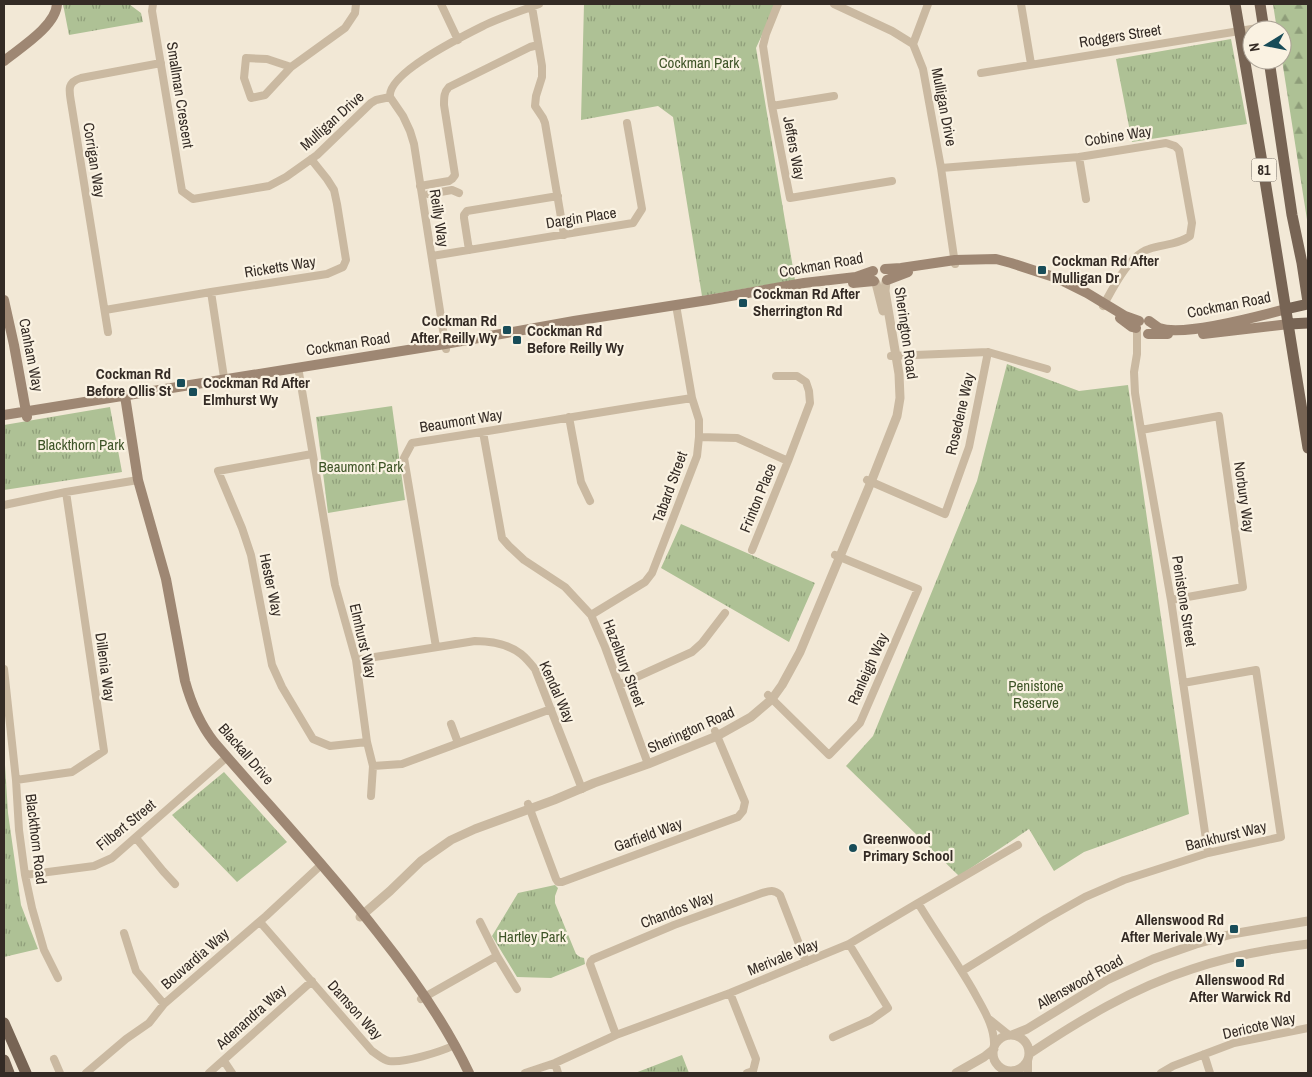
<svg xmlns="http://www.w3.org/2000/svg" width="1312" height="1077" font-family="'Archivo Narrow',sans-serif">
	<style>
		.grass { fill: url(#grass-tufts) }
		.forest { fill: url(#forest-firs) }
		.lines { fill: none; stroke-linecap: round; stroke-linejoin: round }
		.minor { stroke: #cab9a1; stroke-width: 8 }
		.tertiary { stroke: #cab9a1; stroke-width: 9 }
		.secondary { stroke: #9e8773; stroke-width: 10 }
		.primary { stroke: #776454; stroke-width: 11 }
		.poi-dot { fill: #184c58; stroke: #faf2e2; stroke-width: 2 }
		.labels { text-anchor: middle; stroke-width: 4.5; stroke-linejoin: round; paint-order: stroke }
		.shield { fill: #faf2e2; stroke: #6f675e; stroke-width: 1 }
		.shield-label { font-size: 14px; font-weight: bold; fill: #342b25 }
		.street-label { font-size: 15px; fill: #342b25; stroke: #faf2e2 }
		.park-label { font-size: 15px; fill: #3e5427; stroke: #faf2e2 }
		.poi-label { font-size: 15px; font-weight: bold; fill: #342b25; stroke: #faf2e2; text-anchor: start }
	</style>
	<defs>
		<pattern id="grass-tufts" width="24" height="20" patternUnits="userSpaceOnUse" patternTransform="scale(1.25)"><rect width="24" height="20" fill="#aec195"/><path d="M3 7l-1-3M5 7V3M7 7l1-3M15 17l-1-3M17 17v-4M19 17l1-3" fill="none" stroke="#8e9d79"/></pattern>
		<pattern id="forest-firs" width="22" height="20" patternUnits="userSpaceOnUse" patternTransform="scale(1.25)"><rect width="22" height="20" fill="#aec195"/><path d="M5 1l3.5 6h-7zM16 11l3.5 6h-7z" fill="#8e9d79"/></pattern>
	</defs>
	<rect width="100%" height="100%" fill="#f2e8d6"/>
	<path class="grass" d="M63,4H129L141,13L143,22L69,35Z
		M584,4H776L756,48L795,280L702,296L673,117L658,106L581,120Z
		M1231,39L1247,124L1132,142L1116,59Z
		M1007,364L1079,391L1128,385L1189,814L1084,852L1054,871L1029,829L959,876L846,766L873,736L977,481Z
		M392,406L405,500L328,513L316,417Z
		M110,407L122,472L4,490V425Z
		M681,524L815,583L789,642L661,568Z
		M4,749L8,813L21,905L38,949L4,957Z
		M224,772L287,842L237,882L172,815Z
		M555,885L558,888L555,896V903L576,954L580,957L584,958L585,964L551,978L517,977L492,936L518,893Z
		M682,1055L689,1073H635Z"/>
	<path class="forest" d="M1273,4H1308V226L1282,60V30H1277Z"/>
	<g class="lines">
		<path class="minor" d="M153,4L152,11L182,191L193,199L269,186L286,177L317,155L371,103L376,100L390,97C387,73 465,35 485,25C502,17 521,11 539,4
			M441,4L458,40
			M778,4L766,34L763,46L772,106L790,198L892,181
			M834,4L892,31L913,44L923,69L941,168L955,264
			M1021,4L1031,64
			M532,7L542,66V77L536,96L535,106L543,118L545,123L564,235
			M913,44L928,4
			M291,67L267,59L246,58L244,78L251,98L265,95L291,67L345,28L355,13L356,4
			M981,73L1264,27
			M390,97L403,116L410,131L414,144L446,349
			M772,106L834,96
			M1079,157L1086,199
			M941,168L1079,157L1166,143L1175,146L1179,150L1192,223L1190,236C1178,245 1163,244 1149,249C1129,255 1113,288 1103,306
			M420,186L449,181L452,179L455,175L444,105C444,97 444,92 449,87L530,47L538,45
			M429,194L452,190L459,193
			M469,250L464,218V215L467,211L558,196
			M432,256L633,223L642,209L627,123
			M211,292L225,384
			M105,310L211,292L327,274L343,267L346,260L337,204L334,190L327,179L311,159
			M108,332L71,102C69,90 67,82 81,78L161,63
			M1137,332V354L1134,372L1135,393L1141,430L1171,600L1208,853
			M891,356L988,352L1047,369
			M298,367L335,585L356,660L367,742L373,766L402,764L551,709
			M776,376H797L806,382L809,391L810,403L788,461
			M569,417L581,482L590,501
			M1141,430L1219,416L1243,587L1171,600
			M483,432L502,538L509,546L524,560L565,587L591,615L605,647L648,764
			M699,437L737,438L788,461L752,550
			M312,454L218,471L242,528L251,555L272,665L282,687L313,739L330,746L367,742
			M867,480L945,514L969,447L988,352
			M4,505L66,492L138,480
			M591,615L645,582L652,573L697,456L699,437V420L692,398L676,305
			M436,647L404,458L412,443C505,429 598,412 692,398
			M356,660L475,641C491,641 508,644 521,654C526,658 531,664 535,669L582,789
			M4,669L16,780L19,830L25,875L32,908L44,950L58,978
			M619,685L692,652L702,643L725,613
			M768,695L829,755L860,723L918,589L835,555
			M451,724L458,743
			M16,780L72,772L104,751L66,492
			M371,796L373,766
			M528,804L556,879L558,882H562L738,817L743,811L745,802L715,731
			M136,838L163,871L175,884
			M25,875L94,866L112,858L227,757
			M918,903L1018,845
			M260,922L372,1051C377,1054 383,1060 389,1061C405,1063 440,1052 455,1045
			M480,922L497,956L517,989
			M124,933L136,971L164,1004
			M962,971L1046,919L1085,897L1124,880L1208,853L1281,837L1256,670L1183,683
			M730,993L756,1059L753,1071L747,1073
			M421,999L497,956
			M989,1019L1009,1035
			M616,1035L590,964L591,961L593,959L674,925L762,893C769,891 774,889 780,895L806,962
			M833,1037L871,1020L888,1008L849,944
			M1204,1054L1210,1073
			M54,1059L60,1073
			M224,1061L232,1073
			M555,1063L558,1073
			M1013,1071L1015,1073
			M86,1073L126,1039L149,1023L164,1004L266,916L322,864
			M209,1073L312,981
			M525,1073L555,1063L616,1035L730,993L849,944L918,903C936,933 957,962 974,992C983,1009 995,1026 994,1046
			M1028,1073V1059
			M1161,1073L1173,1066L1234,1043L1308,1028"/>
		<path class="tertiary" d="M876,283L883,311
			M360,917L390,891L421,861L451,840L475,829L554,800L594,783L648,764L717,736L751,717L772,699L782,685L800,652L871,482L897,416L900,398L899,374L885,291L886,281
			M993 1053a18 18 0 1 1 36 0a18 18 0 1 1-36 0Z
			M1012,1035L1027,1029L1107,980L1153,959L1196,944L1232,934L1308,921
			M1029,1054C1080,1020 1133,988 1192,969C1230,956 1269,949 1308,944
			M956,1073L984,1057L994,1049"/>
		<path class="secondary" d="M4,61C20,48 56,26 57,4
			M885,269L901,268L955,260L996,259L1011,263L1057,278L1087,293L1125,316L1139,321
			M887,280L908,272
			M853,283L874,281
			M4,300L14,345L27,417
			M1120,318L1132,327L1136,328
			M1149,321C1152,323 1156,326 1159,328C1183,337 1260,316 1286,309
			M1148,334H1168
			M1203,334L1289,324
			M125,396L138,480L166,579L185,681C191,703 200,724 214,742C269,806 326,866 378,933C413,977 445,1022 469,1073
			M4,415L445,344L574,321L708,300L804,283L856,277L873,271"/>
		<path class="primary" d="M1235,4L1264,174L1308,448
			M1260,4L1264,30
			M1269,60L1292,215L1302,263L1308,302
			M1286,309L1308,304
			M1289,324L1308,323
			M4,1023L26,1073
			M4,1060L9,1073"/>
	</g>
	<g class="poi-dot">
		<rect x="1037" y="265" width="10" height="10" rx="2.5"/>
		<rect x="738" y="298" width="10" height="10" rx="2.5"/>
		<rect x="502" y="325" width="10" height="10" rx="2.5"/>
		<rect x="512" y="335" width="10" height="10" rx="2.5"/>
		<rect x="176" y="378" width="10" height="10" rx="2.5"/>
		<rect x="188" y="387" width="10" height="10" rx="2.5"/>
		<circle cx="853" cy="848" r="5"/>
		<rect x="1229" y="924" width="10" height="10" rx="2.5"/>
		<rect x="1235" y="958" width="10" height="10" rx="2.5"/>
	</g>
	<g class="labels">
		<rect class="shield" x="1251.5" y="158.5" width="25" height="23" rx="4"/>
		<g class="shield-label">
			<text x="1264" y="175">81</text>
		</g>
		<g class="street-label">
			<text transform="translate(1120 36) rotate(-9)" y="5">Rodgers Street</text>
			<text transform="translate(180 95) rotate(81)" y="5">Smallman Crescent</text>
			<text transform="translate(944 107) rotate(79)" y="5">Mulligan Drive</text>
			<text transform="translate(332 121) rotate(-42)" y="5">Mulligan Drive</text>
			<text transform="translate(1118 136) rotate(-9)" y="5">Cobine Way</text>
			<text transform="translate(794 148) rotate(79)" y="5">Jeffers Way</text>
			<text transform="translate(94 160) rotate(81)" y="5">Corrigan Way</text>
			<text transform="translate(439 218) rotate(81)" y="5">Reilly Way</text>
			<text transform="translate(581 218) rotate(-9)" y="5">Dargin Place</text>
			<text transform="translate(821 265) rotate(-10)" y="5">Cockman Road</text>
			<text transform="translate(280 267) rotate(-9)" y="5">Ricketts Way</text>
			<text transform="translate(1229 305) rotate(-11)" y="5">Cockman Road</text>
			<text transform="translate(906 333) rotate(82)" y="5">Sherington Road</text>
			<text transform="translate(348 344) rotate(-9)" y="5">Cockman Road</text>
			<text transform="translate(31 355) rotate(79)" y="5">Canham Way</text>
			<text transform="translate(960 414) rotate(-77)" y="5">Rosedene Way</text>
			<text transform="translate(461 421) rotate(-9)" y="5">Beaumont Way</text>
			<text transform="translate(670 487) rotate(-70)" y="5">Tabard Street</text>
			<text transform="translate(1244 497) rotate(82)" y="5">Norbury Way</text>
			<text transform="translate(758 498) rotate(-68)" y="5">Frinton Place</text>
			<text transform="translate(271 585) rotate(78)" y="5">Hester Way</text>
			<text transform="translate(1184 601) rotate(81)" y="5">Penistone Street</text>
			<text transform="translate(363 641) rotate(77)" y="5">Elmhurst Way</text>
			<text transform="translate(624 663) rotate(69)" y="5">Hazelbury Street</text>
			<text transform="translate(105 667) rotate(82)" y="5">Dillenia Way</text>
			<text transform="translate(868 669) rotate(-66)" y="5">Ranleigh Way</text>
			<text transform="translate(557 692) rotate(66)" y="5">Kendal Way</text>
			<text transform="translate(691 730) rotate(-24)" y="5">Sherington Road</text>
			<text transform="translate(246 754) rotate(49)" y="5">Blackall Drive</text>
			<text transform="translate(126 825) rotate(-39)" y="5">Filbert Street</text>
			<text transform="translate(648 835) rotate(-20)" y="5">Garfield Way</text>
			<text transform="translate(1226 836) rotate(-14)" y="5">Bankhurst Way</text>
			<text transform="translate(36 839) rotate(83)" y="5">Blackthorn Road</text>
			<text transform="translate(677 910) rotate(-21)" y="5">Chandos Way</text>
			<text transform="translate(783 957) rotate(-22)" y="5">Merivale Way</text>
			<text transform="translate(195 959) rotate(-41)" y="5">Bouvardia Way</text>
			<text transform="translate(1080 982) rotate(-29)" y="5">Allenswood Road</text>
			<text transform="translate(355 1010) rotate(48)" y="5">Damson Way</text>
			<text transform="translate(251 1017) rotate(-42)" y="5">Adenandra Way</text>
			<text transform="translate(1259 1026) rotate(-13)" y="5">Dericote Way</text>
		</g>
		<g class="park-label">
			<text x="699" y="68">Cockman Park</text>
			<text x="81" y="450">Blackthorn Park</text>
			<text x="361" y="472">Beaumont Park</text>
			<text x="1036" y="691">Penistone<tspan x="1036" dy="17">Reserve</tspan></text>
			<text x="532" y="942">Hartley Park</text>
		</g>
		<g class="poi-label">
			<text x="1052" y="266">Cockman Rd After<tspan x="1052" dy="17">Mulligan Dr</tspan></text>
			<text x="753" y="299">Cockman Rd After<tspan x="753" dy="17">Sherrington Rd</tspan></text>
			<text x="497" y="326" text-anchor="end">Cockman Rd<tspan x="497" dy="17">After Reilly Wy</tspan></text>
			<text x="527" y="336">Cockman Rd<tspan x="527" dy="17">Before Reilly Wy</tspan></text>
			<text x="171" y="379" text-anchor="end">Cockman Rd<tspan x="171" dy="17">Before Ollis St</tspan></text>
			<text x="203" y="388">Cockman Rd After<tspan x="203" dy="17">Elmhurst Wy</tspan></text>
			<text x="863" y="844">Greenwood<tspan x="863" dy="17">Primary School</tspan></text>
			<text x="1224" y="925" text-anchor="end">Allenswood Rd<tspan x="1224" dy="17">After Merivale Wy</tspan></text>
			<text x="1240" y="985" text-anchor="middle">Allenswood Rd<tspan x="1240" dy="17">After Warwick Rd</tspan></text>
		</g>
	</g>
	<rect width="1312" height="1077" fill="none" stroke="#342b25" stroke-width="10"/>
	<g transform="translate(1267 45) rotate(260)"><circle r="24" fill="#faf2e2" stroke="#aba296"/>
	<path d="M0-4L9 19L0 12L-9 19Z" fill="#184c58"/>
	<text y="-8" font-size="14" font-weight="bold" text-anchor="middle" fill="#342b25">N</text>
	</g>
</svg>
